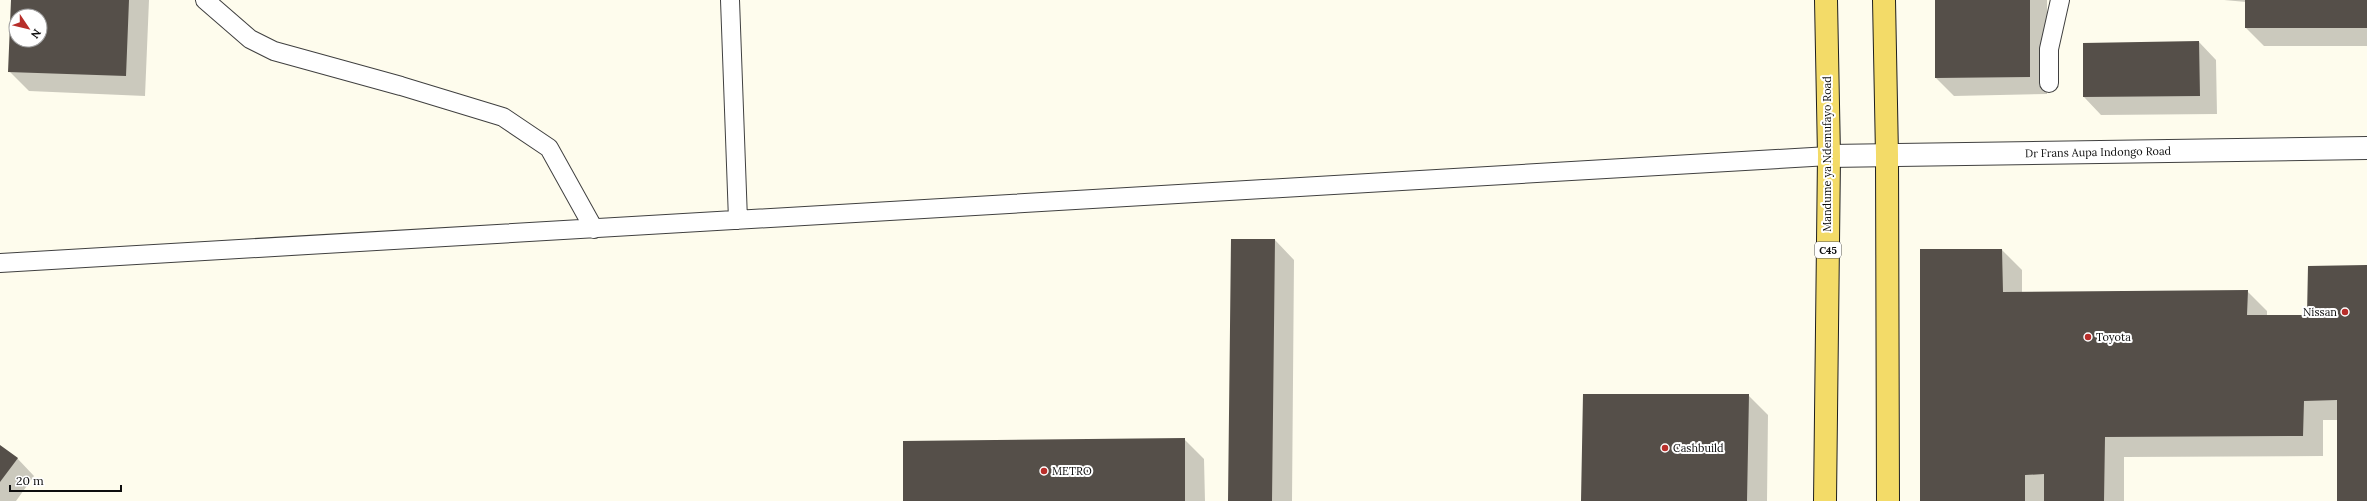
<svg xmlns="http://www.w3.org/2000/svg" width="2367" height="501" font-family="Lora,serif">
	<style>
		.shadow { fill: #0003; fill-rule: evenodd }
		.building { fill: #554f49; fill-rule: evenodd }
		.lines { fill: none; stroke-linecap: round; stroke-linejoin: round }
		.lane-casing { stroke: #404040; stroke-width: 20 }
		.street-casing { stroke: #404040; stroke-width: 24 }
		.primary-casing { stroke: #1e1e1e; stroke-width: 24 }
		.lane { stroke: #fff; stroke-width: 18 }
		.street { stroke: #fff; stroke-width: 22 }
		.primary { stroke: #f3db68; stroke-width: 22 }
		.poi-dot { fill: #b72e2a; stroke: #fff; stroke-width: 1.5 }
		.labels { text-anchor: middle; stroke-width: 4; stroke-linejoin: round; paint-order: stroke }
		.shield { fill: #fff; stroke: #565656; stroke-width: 1 }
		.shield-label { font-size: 10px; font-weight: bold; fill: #0d0d0d }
		.street-label { font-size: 11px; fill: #0d0d0d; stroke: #fff }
		.poi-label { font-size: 11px; fill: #0d0d0d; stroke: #fff; text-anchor: start }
	</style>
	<rect width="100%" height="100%" fill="#fefced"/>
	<path class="shadow" d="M12,0H149L145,96L29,91L9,71ZM16,16H40V40H16Z
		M1936,0H2047V94L1954,96L1936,78Z
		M2224,0H2367V46H2264L2246,28V2Z
		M2199,42L2216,60L2217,114L2101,115L2084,97V44Z
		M1275,240L1294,260L1292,501H1229Z
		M1921,250H2002L2022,270V293L2247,291L2267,311V316H2308L2367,266V501H2338V420H2323V456L2124,457V501H1921Z
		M1748,395L1768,415L1767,501H1582Z
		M1184,439L1204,459L1205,501H904Z
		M0,446L17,458L34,476L16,501H0Z"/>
	<path class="building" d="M11,0H129L126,76L8,72ZM16,16H40V40H16Z
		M1935,0H2030V77L1935,78Z
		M2245,0H2367V28H2245Z
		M2199,41L2200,96L2083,97V43Z
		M1231,239H1275L1272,501H1228Z
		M1920,249H2002L2003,292L2248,290L2247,315H2307L2308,266L2367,265V501H2337V400L2304,401L2303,436L2105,437L2104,501H2044V474L2025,475V501H1920Z
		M1583,394H1749L1747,501H1581Z
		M1185,438V501H903V441Z
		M0,445L18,458L0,482Z"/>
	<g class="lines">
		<g class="lane-casing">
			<path id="lane" d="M205,0L250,39L274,51L401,86L503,117L549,148L594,229
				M730,0L738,220
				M2049,83V49L2060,0
				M0,263L1829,156"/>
		</g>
		<g class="street-casing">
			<path id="street" d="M1829,156L2367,148"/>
		</g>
		<g class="primary-casing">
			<path id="primary" d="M1884,0L1887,155L1888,501
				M1825,501L1829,156L1826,0"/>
		</g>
		<use href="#lane" class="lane"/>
		<use href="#street" class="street"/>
		<use href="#primary" class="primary"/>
	</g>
	<g class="poi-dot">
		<circle cx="2345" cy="312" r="4"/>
		<circle cx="2088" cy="337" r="4"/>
		<circle cx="1665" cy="448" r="4"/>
		<circle cx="1044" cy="471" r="4"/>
	</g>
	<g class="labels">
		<rect class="shield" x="1815" y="242" width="26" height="16" rx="3"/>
		<g class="shield-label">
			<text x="1828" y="254">C45</text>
		</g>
		<g class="street-label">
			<text transform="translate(2098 152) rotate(-1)" y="4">Dr Frans Aupa Indongo Road</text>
			<text transform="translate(1827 154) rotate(-90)" y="4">Mandume ya Ndemufayo Road</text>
		</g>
		<g class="poi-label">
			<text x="2337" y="316" text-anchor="end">Nissan</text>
			<text x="2096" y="341">Toyota</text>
			<text x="1673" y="452">Cashbuild</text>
			<text x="1052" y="475">METRO</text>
		</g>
	</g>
	<g transform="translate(28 28) rotate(125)"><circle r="19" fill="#ffffff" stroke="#9e9e9e"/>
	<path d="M0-3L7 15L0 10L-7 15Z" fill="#b72e2a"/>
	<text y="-6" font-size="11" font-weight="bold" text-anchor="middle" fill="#0d0d0d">N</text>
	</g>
	<path d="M10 485v6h111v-6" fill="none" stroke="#0d0d0d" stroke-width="2"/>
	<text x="16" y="485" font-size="12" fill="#0d0d0d" stroke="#ffffff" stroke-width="3" paint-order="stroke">20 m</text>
</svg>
